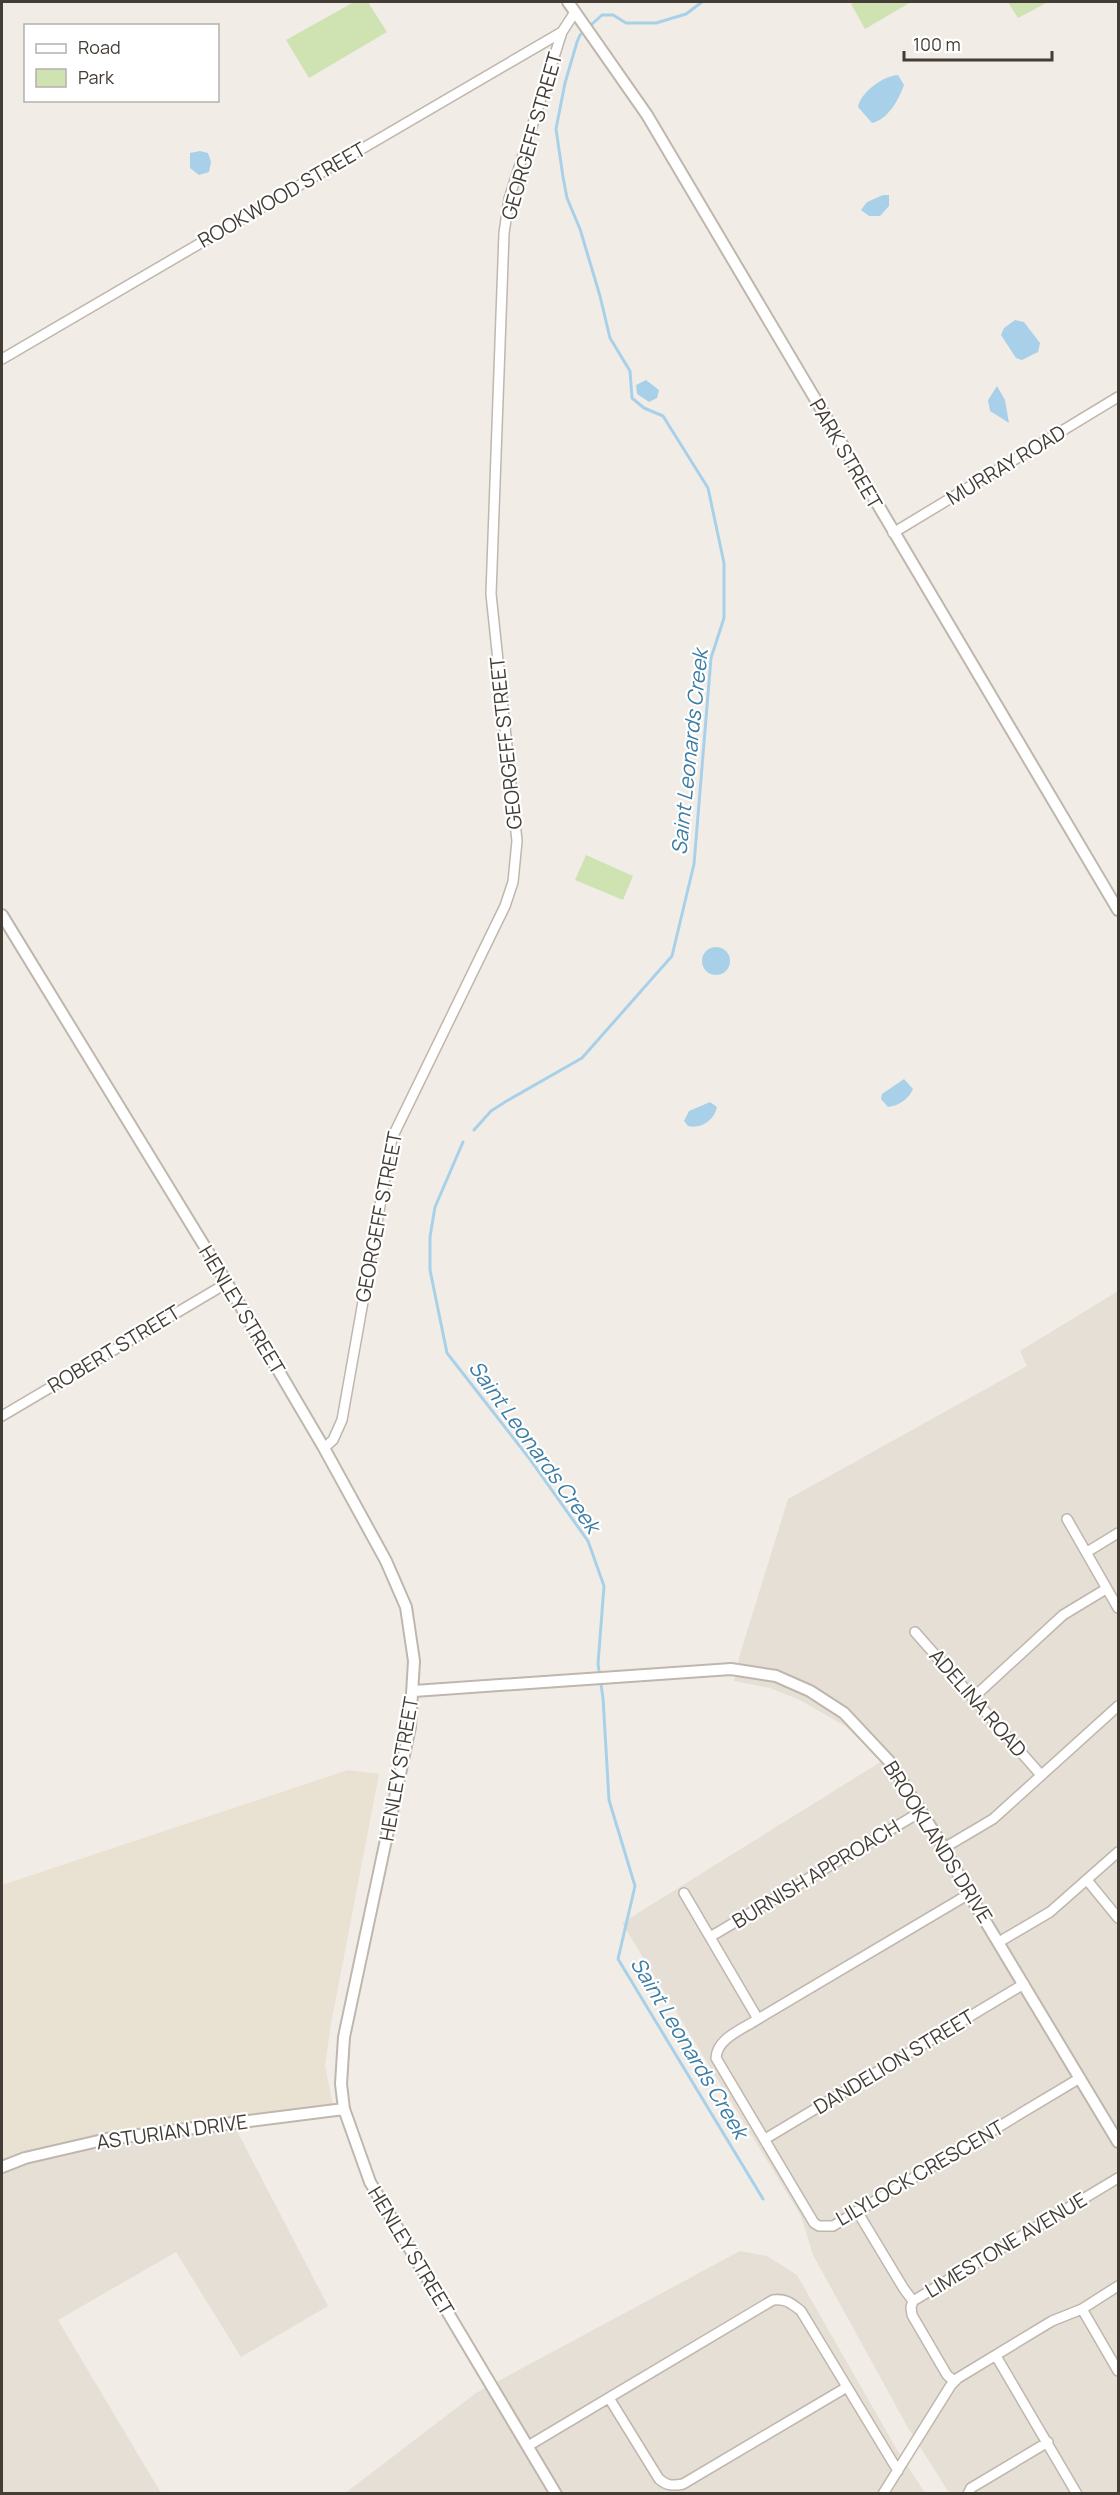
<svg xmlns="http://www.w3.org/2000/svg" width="1120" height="2495" font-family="Manrope,sans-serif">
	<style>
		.residential { fill: #e5dfd5 }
		.education { fill: #e9e1d1 }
		.green { fill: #cfe2b2 }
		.water { fill: #a8d1e9 }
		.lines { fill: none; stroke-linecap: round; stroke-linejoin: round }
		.stream { stroke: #a8d1e9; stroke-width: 3 }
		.minor-casing { stroke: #bfb7ad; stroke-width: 12 }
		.tertiary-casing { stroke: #bfb7ad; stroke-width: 14 }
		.minor { stroke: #fff; stroke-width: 9 }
		.tertiary { stroke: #fff; stroke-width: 10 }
		.labels { text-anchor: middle; stroke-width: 4.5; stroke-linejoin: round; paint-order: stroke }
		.street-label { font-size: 20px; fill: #433d36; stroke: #fff }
		.water-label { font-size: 21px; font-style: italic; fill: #3a7da5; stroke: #fff }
	</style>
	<rect width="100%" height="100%" fill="#f1ede6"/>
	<path class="residential" d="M1118,1291V2493H949L907,2426L813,2255L801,2216L622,1923L882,1761L845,1726L800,1700L770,1688L734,1681L740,1654L788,1499L1027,1366L1020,1351Z
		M224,2106L328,2306L241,2357L176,2252L58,2320L161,2493L2,2494V2161Z
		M740,2251L767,2256L797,2275L896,2448L925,2493L344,2494L476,2393Z"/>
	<path class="education" d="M348,1770L379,1774L331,2024L325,2066L334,2110L107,2139L2,2167V1885Z"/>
	<path class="green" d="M354,2H368L387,32L309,78L286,40Z
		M855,2H911L865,29L851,4Z
		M1008,2H1048L1018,18Z
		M586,855L633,876L623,900L575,880Z"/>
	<path class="water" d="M898,75L904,85C899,99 888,120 872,123L858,107C861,92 883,76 898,75Z
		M200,151L208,153L211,162L209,172L199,175L190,168V153Z
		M883,195H889V206L880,216H869L861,210L867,202Z
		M1015,320L1024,322L1040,343L1038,352L1022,360L1016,358L1001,335L1004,328Z
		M646,380L659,390L657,398L649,402L637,394L636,385Z
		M997,386L1005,400L1009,423L990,411L988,400Z
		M702 961a14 14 0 1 1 28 0a14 14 0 1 1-28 0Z
		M904,1079L913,1089C909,1099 898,1106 888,1107L881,1099L882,1094Z
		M710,1102L717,1107C714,1121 701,1129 688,1126L684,1121L689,1111Z"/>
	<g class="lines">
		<path class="stream" d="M474,1130L491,1111L505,1102L582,1058L672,956L694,864L711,658L724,618V563L708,488L663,416L644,408L632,398L630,371L610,338L600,296L580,229L567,198L563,177L556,129L565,83L577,42L580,35L602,15H613L626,23H656L686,14L702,2
			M463,1142L435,1207L430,1237V1270L447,1353L529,1458L588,1541L604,1586L598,1664L603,1698L609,1800L635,1886L618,1959L763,2199"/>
		<g class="minor-casing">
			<path id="minor" d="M2,359L562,32
				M893,533L1118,397
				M2,1416L227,1283
				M324,1448L333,1440L342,1420L392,1138L505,906L513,882L517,841L491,594L504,233L509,199L562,32L575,12
				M1067,1519L1118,1608
				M1087,1552L1118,1533
				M915,1632L1041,1775
				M974,1697L1063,1615L1106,1589
				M944,1848L993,1819L1118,1706
				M1087,1880L1118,1918
				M684,1893L758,2019
				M969,1894L758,2019C743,2029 717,2038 716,2058L814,2223L819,2226H833L1080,2078
				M710,1937L922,1811
				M999,1942L1050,1912L1118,1852
				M765,2139L1024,1984
				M857,2211L904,2289L913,2301
				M1082,2309L1118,2371
				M996,2356L1077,2494
				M954,2381L947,2375L912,2315L911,2307L913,2301L1118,2178
				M609,2398L659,2479C667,2486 673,2486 683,2484L847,2387
				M528,2446L773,2300C786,2298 792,2304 801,2311L898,2471
				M883,2494L951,2385L958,2378L1052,2321L1082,2309L1118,2286
				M968,2494L971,2488L1048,2442"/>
		</g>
		<g class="tertiary-casing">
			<path id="tertiary" d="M568,2L647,115L1118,910
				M2,915L227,1283L324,1448L386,1561L406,1607L414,1661L410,1727L344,2037L341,2084L344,2109L370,2182L556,2494
				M414,1691L731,1669L776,1676L810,1691L844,1713L889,1761L944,1848L969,1894L1118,2142
				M2,2167L25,2158L107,2139L344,2109"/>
		</g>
		<use href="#minor" class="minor"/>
		<use href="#tertiary" class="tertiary"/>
	</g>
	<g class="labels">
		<g class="street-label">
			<text transform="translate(532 136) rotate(-74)" y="7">GEORGEFF STREET</text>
			<text transform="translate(282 195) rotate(-30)" y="7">ROOKWOOD STREET</text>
			<text transform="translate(846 454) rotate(60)" y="7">PARK STREET</text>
			<text transform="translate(1006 465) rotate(-31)" y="7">MURRAY ROAD</text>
			<text transform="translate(506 743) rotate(-96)" y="7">GEORGEFF STREET</text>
			<text transform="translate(379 1217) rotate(-79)" y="7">GEORGEFF STREET</text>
			<text transform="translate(242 1310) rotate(59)" y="7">HENLEY STREET</text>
			<text transform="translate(114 1349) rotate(-31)" y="7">ROBERT STREET</text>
			<text transform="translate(978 1703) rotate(49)" y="7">ADELINA ROAD</text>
			<text transform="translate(399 1769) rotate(-80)" y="7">HENLEY STREET</text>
			<text transform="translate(938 1842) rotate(58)" y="7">BROOKLANDS DRIVE</text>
			<text transform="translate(816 1874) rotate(-31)" y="7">BURNISH APPROACH</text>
			<text transform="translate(894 2062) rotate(-31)" y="7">DANDELION STREET</text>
			<text transform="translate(172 2132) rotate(-8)" y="7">ASTURIAN DRIVE</text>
			<text transform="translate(920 2173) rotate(-30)" y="7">LILYLOCK CRESCENT</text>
			<text transform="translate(1006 2245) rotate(-31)" y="7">LIMESTONE AVENUE</text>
			<text transform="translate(411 2251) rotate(59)" y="7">HENLEY STREET</text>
		</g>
		<g class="water-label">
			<text transform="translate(690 752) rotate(-84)" y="7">Saint Leonards Creek</text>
			<text transform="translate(534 1447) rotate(54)" y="7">Saint Leonards Creek</text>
			<text transform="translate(689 2048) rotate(59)" y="7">Saint Leonards Creek</text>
		</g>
	</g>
	<rect width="1120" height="2495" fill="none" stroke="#433d36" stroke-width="6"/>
	<rect x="24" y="24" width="195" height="78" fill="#ffffff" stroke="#b4b1af" stroke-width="1.5"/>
	<rect x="36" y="44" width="30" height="9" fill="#ffffff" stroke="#b4b1af" stroke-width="1.5"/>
	<text x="78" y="54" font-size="18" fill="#433d36">Road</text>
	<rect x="36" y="69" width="30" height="18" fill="#cfe2b2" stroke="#b4b1af" stroke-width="1.5"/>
	<text x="78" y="84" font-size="18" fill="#433d36">Park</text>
	<path d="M904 51v9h148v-9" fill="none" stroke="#433d36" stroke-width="3"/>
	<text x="913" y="51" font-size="18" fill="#433d36" stroke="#ffffff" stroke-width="4.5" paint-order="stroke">100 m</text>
</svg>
